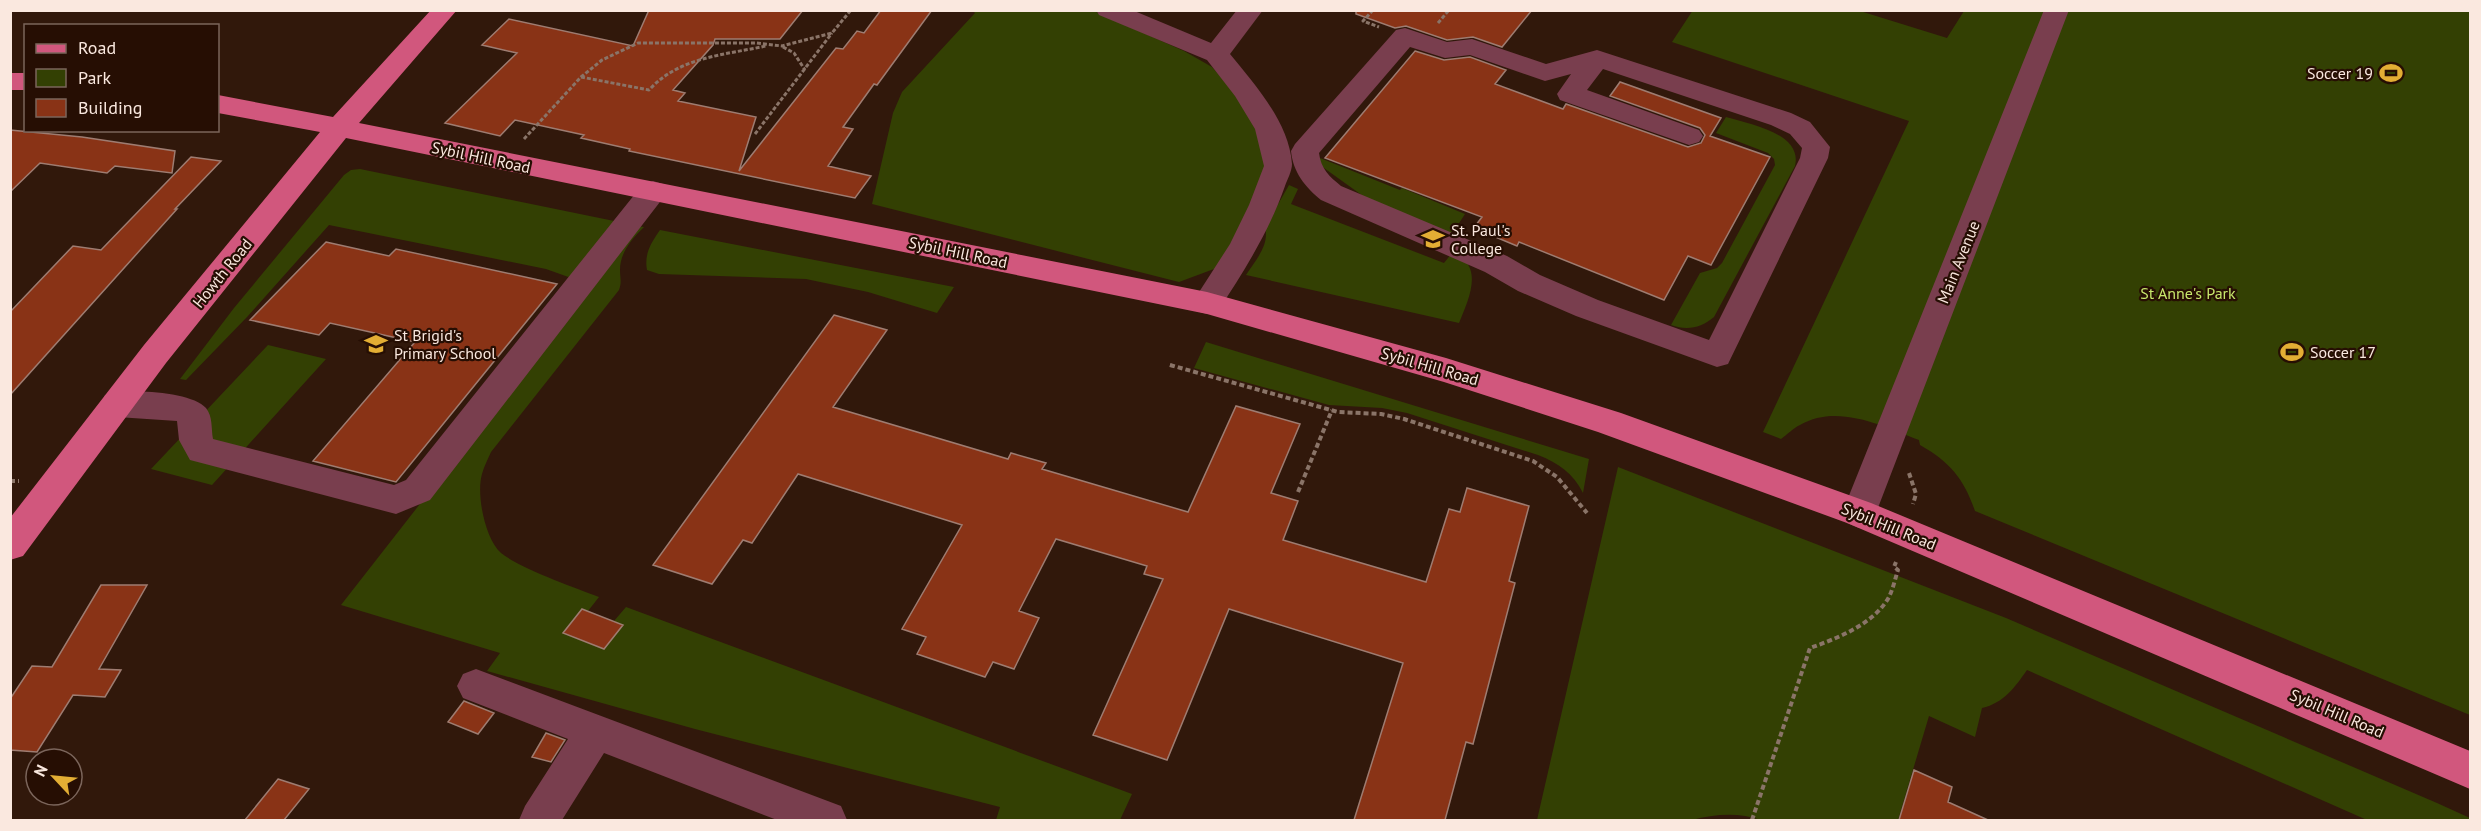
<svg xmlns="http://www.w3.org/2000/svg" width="2481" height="831" font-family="'PT Sans',sans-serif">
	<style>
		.green { fill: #334003 }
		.building { fill: #893316; stroke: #9e7c71; stroke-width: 1.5 }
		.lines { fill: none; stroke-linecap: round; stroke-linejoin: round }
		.path-far1 { stroke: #8a7468; stroke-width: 3; stroke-dasharray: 4 2; stroke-linecap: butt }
		.path { stroke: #8a7468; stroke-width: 4; stroke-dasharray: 5 3; stroke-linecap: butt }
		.minor { fill: #793e4e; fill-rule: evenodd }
		.major { fill: #d1577d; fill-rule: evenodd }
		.labels { text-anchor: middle; stroke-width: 4.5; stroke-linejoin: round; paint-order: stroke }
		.poi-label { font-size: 16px; fill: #fae8df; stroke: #260e03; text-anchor: start }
		.street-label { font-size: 16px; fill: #fae8df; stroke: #260e03 }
		.park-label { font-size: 16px; fill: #c7e76b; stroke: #260e03 }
	</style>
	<rect width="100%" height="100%" fill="#31180b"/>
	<path class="green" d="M1693,10L1860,11L1947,38L1964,11H2470V715L1975,511C1964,479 1950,462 1920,445L1919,440C1883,426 1837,403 1800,425C1793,428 1787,435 1781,439L1763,432L1909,121L1672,42Z
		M973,11H1094L1184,51L1212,67L1237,95L1258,129L1266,163L1256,197L1222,266L1179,282L872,204L893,113L902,92L975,13Z
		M1726,117C1749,124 1803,133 1795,166L1714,317C1701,328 1687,331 1671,325L1700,273L1717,268L1722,263L1775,165L1774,159L1768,153L1716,133Z
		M1315,156L1400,190L1402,188L1465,214L1452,234L1370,201L1317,163Z
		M360,169L619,222L574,279L546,269L329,225L247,317L186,380L180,379L234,308L344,175L351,170Z
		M1289,185L1298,189L1291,204L1444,263L1452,253C1486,264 1468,301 1459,323L1246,275C1255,261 1270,245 1265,227Z
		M637,226L644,227C632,239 620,252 620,270C620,278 622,282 619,290L491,452C488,459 484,466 482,474C476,494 485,539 501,553C521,569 574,587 599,597L588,611L582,609L563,633L604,649L622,625L614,621L626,607L1132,794L1120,820H996L1000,807L695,729L487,671L500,653L341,605Z
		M660,230L954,287L937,313L868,292L806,279L659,274L647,270C644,254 651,243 660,230Z
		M1206,342L1589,459L1583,493C1573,473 1558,463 1538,455L1407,413L1382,408L1329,405L1194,368Z
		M268,345L326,359L212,485L151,469Z
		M1618,467L2006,618L2437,803L2470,818V820H2367L2027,670C2015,687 2004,703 1982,708L1975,737L1929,716L1898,820H1761C1739,812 1714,814 1692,820H1537Z"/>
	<path class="building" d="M649,10H803L780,39H715L713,45L673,90L685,93L678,101L756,117L739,171L836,48L843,49L857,31L864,33L881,10H932L877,85L874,84L843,127L853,129L828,166L871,176L855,198L629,151L630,149L581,138L584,135L515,120L500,136L445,123L517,53L482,45L509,19L633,46Z
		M1356,10H1532L1502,47L1473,37L1447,40L1406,26L1395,28L1356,14Z
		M1415,51L1444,60L1470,57L1506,70L1495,84L1563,109L1566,104L1688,147L1701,143L1705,135L1700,128L1610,96L1620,82L1721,118L1710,136L1770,157L1711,265L1688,256L1664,300L1519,242L1517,246L1481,231L1484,228L1476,225L1482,217L1325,158Z
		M10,130L82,137L175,151L172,173L115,166L107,173L40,163L10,192Z
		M191,157L221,161L175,209H177L10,395V312L73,246L101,250Z
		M326,242L389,256L396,249L557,284L396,482L313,461L415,342L330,323L319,335L250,320Z
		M834,315L887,330L833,407L1008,459L1011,453L1046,463L1042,469L1188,512L1236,406L1300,424L1271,493L1298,501L1283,540L1426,582L1449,509L1460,512L1467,488L1529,506L1509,581L1515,583L1473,744L1466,742L1445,820H1354L1403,663L1229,609L1167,760L1093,735L1163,579L1144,574L1147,566L1056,539L1019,611L1039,618L1014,669L993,662L985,677L917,654L926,637L902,629L962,525L798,474L752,543L743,540L712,584L653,565Z
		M101,585H147L99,669L121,670L105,697L73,695L37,752L10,750V699L32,666L52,667Z
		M582,609L623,625L604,649L563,633Z
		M464,701L494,713L478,734L448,722Z
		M546,733L565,740L551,762L532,757Z
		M1914,770L1952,787L1948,802L1988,820H1899Z
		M278,779L309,789L284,820H245Z"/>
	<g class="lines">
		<path class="path-far1" d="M1373,10L1363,21L1379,27
			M1438,23L1449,10
			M783,47L794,53L805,70
			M581,77L649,90C679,57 724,55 766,46
			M755,134L832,33
			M524,139L581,77L602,60L638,43H756L782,46L832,33L851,10
			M1170,365L1173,366"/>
		<path class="path" d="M1170,365L1338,412L1381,414L1404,419L1533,461L1557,477L1587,513
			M1909,473L1916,494L1913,504
			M10,481H19
			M1298,492L1332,410
			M1752,820L1810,648C1838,638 1874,624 1889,597C1893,589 1895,579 1898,570L1894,567L1896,562"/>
		<path class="minor" d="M1096,10H1132L1211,43L1237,10H1263L1230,54C1255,85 1289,122 1292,164C1292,171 1287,180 1285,186C1269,232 1244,271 1218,311L1207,314L1196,311L1192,303L1230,244L1249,205L1264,166L1255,129L1235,96L1207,60L1099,15Z
			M2044,10H2069L1876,513L1871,523L1859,528L1847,523L1842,513Z
			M1405,28L1447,42L1472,39L1546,64L1597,50L1791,113L1810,122L1830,147L1828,158L1728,364L1717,367L1576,316L1518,291L1485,272L1321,200C1305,187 1293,172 1291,151L1295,144L1396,30ZM1410,47L1445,58L1470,55L1545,81L1571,74L1557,94L1560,100L1689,145L1699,142L1703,136L1699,130L1587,90L1603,69L1771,125L1790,134L1802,148L1800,158L1709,340L1598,300L1540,275L1507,256L1341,186C1329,176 1321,169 1319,153Z
			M653,181L663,184L667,191L663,198L430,500L396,514L190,460L179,440L177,421L117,417L105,413L101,404L105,395C126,388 191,391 206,408C213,417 211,428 213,439L394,485L406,480L643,184Z
			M476,669L841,806L847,820H777L604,753L562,820H519L525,806L568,739L463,698L457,686L463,674Z"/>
		<path class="major" d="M431,10H457L359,123L1207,292L1446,358L1621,413L1871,503L2470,751V789L1847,523L1598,432L1444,382L1207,314L346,138L166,363L23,556L10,560V518L144,345L320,132L218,113V95L333,117Z
			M10,73H26V90H10Z"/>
	</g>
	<defs>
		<g id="stadium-bare" transform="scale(1.8)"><path d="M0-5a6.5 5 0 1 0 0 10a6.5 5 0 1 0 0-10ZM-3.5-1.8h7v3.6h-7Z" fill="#e3ae34" stroke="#260e03" stroke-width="2.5" paint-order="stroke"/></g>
		<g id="school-bare" transform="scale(1.8)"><path d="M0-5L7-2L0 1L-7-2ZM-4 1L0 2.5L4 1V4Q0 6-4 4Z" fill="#e3ae34" stroke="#260e03" stroke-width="2.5" paint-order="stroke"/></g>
	</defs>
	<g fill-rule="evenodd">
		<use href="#stadium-bare" x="2391" y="73"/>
		<use href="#school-bare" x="1433" y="239"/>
		<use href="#school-bare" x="376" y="344"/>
		<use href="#stadium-bare" x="2292" y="352"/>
	</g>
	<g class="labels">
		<g class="poi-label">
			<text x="2373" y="79" text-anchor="end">Soccer 19</text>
			<text x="1451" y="236">St. Paul's<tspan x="1451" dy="18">College</tspan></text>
			<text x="394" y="341">St Brigid's<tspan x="394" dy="18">Primary School</tspan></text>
			<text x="2310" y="358">Soccer 17</text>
		</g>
		<g class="street-label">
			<text transform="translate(481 157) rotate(12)" y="6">Sybil Hill Road</text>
			<text transform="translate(958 252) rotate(12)" y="6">Sybil Hill Road</text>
			<text transform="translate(1958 262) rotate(-68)" y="6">Main Avenue</text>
			<text transform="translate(222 273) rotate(-51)" y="6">Howth Road</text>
			<text transform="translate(1430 366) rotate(16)" y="6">Sybil Hill Road</text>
			<text transform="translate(1889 526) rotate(22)" y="6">Sybil Hill Road</text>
			<text transform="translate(2337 713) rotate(23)" y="6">Sybil Hill Road</text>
		</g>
		<g class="park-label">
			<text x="2188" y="299">St Anne's Park</text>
		</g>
	</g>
	<rect width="2481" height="831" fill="none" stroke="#fae8df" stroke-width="24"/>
	<rect x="24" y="24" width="195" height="108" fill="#260e03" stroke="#7b655b" stroke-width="1.5"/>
	<rect x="36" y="44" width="30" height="9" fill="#d1577d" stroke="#7b655b" stroke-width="1.5"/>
	<text x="78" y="54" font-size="18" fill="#fae8df">Road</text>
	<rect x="36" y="69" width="30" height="18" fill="#334003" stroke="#7b655b" stroke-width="1.5"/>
	<text x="78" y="84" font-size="18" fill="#fae8df">Park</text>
	<rect x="36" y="99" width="30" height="18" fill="#893316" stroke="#7b655b" stroke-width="1.5"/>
	<text x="78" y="114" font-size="18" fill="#fae8df">Building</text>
	<g transform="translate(54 777) rotate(296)"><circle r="28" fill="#260e03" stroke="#7b655b" stroke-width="1.5"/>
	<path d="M0-4.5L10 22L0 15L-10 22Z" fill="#e3ae34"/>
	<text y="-9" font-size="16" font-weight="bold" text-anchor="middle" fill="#fae8df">N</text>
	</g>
</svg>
